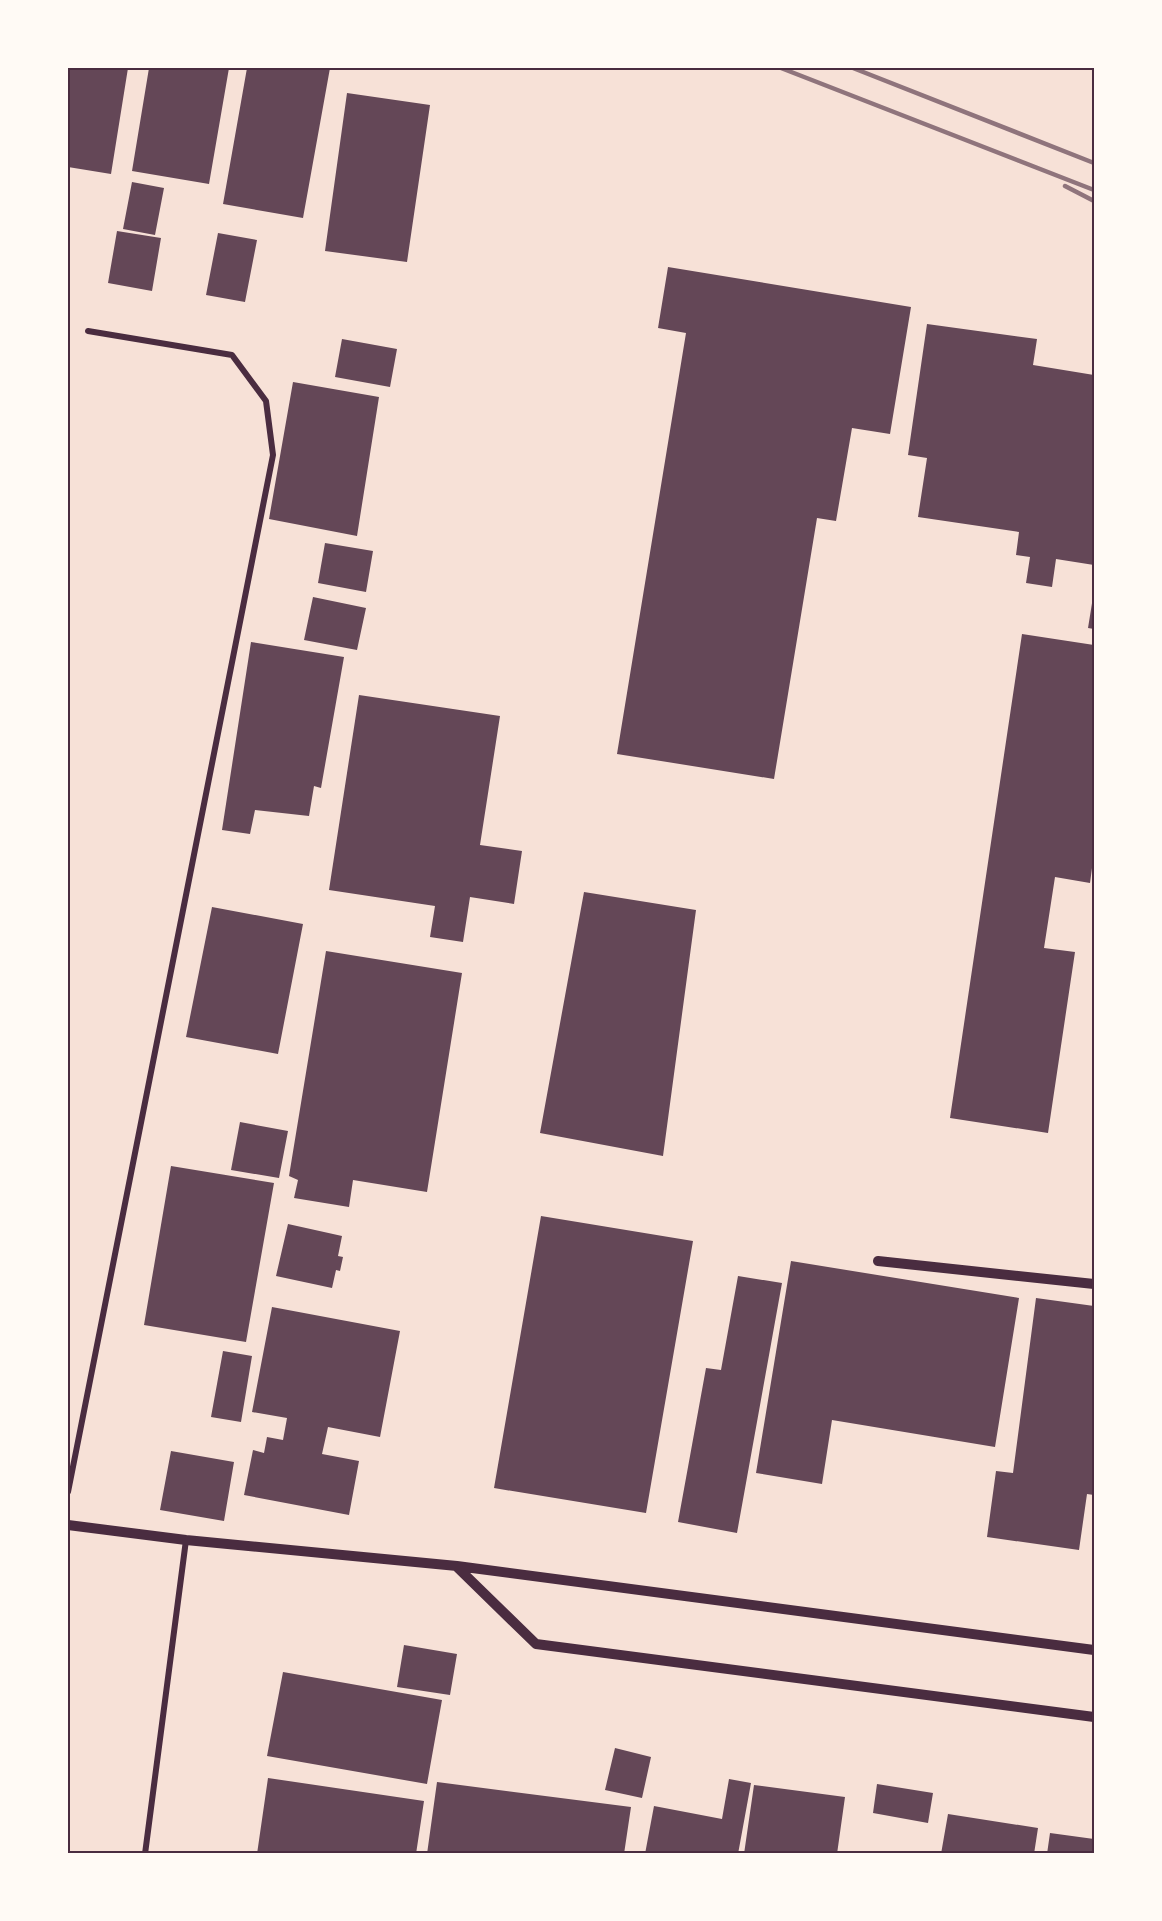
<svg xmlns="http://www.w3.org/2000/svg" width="1162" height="1921" font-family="Merriweather,serif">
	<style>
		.building { fill: #644757 }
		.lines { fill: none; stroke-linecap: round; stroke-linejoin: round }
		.minor { stroke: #4a2c40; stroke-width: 6 }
		.tertiary { stroke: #4a2c40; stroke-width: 10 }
		.rail { stroke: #8f747c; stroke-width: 4.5 }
		.neatline { fill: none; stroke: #4a2c40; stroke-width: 2 }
	</style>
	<rect width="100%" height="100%" fill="#f7e1d7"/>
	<path class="building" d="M68,68H128L111,174L68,167Z
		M149,68H229L209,184L132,171Z
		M247,68H330L303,218L223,204Z
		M347,93L430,105L407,262L325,251Z
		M132,182L164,188L155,235L123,229Z
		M117,231L161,238L152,291L108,283Z
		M218,233L257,240L245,302L206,295Z
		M668,267L911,307L890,434L852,428L836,521L817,518L774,779L617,754L686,333L658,328Z
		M927,324L1037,339L1033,365L1094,375V565L1056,559L1052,587L1026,583L1030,557L1016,555L1019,532L918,517L927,458L908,455Z
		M342,339L397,349L390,387L335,377Z
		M293,382L379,397L357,536L269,519Z
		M325,543L373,551L366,592L318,583Z
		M313,597L366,608L357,650L304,640Z
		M1093,597H1094V629L1088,628Z
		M1022,634L1094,645V853L1090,883L1055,877L1044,948L1075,952L1048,1133L950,1118Z
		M251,642L344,657L321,788L314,786L309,816L255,810L250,834L222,830Z
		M359,695L500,716L480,845L522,851L514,904L470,897L463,942L430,937L435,906L329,890Z
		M584,892L696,910L663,1156L540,1133Z
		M212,907L303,924L278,1054L186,1037Z
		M326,951L462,973L427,1192L353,1180L349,1207L294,1198L298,1180L289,1176Z
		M240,1122L288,1131L279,1178L231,1170Z
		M171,1166L274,1183L246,1342L144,1325Z
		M541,1216L693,1241L646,1513L494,1488Z
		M288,1224L342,1236L338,1256L343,1257L340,1271L336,1270L332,1288L276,1276Z
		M791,1261L1019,1298L995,1447L832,1420L822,1484L756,1473Z
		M738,1276L782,1283L737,1533L678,1522L706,1368L721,1370Z
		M1036,1298L1094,1306V1495L1087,1494L1079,1550L987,1537L996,1471L1013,1473Z
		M272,1307L400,1331L380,1437L328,1427L322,1454L359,1461L349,1515L244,1495L253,1450L264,1453L267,1437L283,1440L287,1418L252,1412Z
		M223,1351L252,1356L241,1422L211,1417Z
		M171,1451L234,1462L224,1521L160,1510Z
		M404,1645L457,1654L450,1695L397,1687Z
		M283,1672L442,1700L427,1784L267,1756Z
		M615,1748L651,1757L642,1798L605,1790Z
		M268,1778L424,1801L416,1854H257Z
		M729,1779L751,1783L738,1854H645L654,1806L722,1819Z
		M437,1782L631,1807L624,1854H427Z
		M877,1784L933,1793L928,1823L873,1813Z
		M754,1785L845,1797L837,1854H744Z
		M948,1814L1038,1828L1034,1854H941Z
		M1050,1833L1094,1839V1854H1047Z"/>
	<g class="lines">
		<path class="minor" d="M68,1492L273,455L266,401L232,355L88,331
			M145,1854L186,1540"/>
		<path class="tertiary" d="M878,1261L1094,1284
			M68,1525L186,1540L457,1566L1094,1650
			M457,1567L536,1644L1094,1717"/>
		<path class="rail" d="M781,68L1094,190
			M853,68L1094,163
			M1065,186L1094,201"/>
	</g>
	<rect width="1162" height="1921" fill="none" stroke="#fffaf5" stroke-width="138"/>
	<rect x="69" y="69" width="1024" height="1783" class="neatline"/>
</svg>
